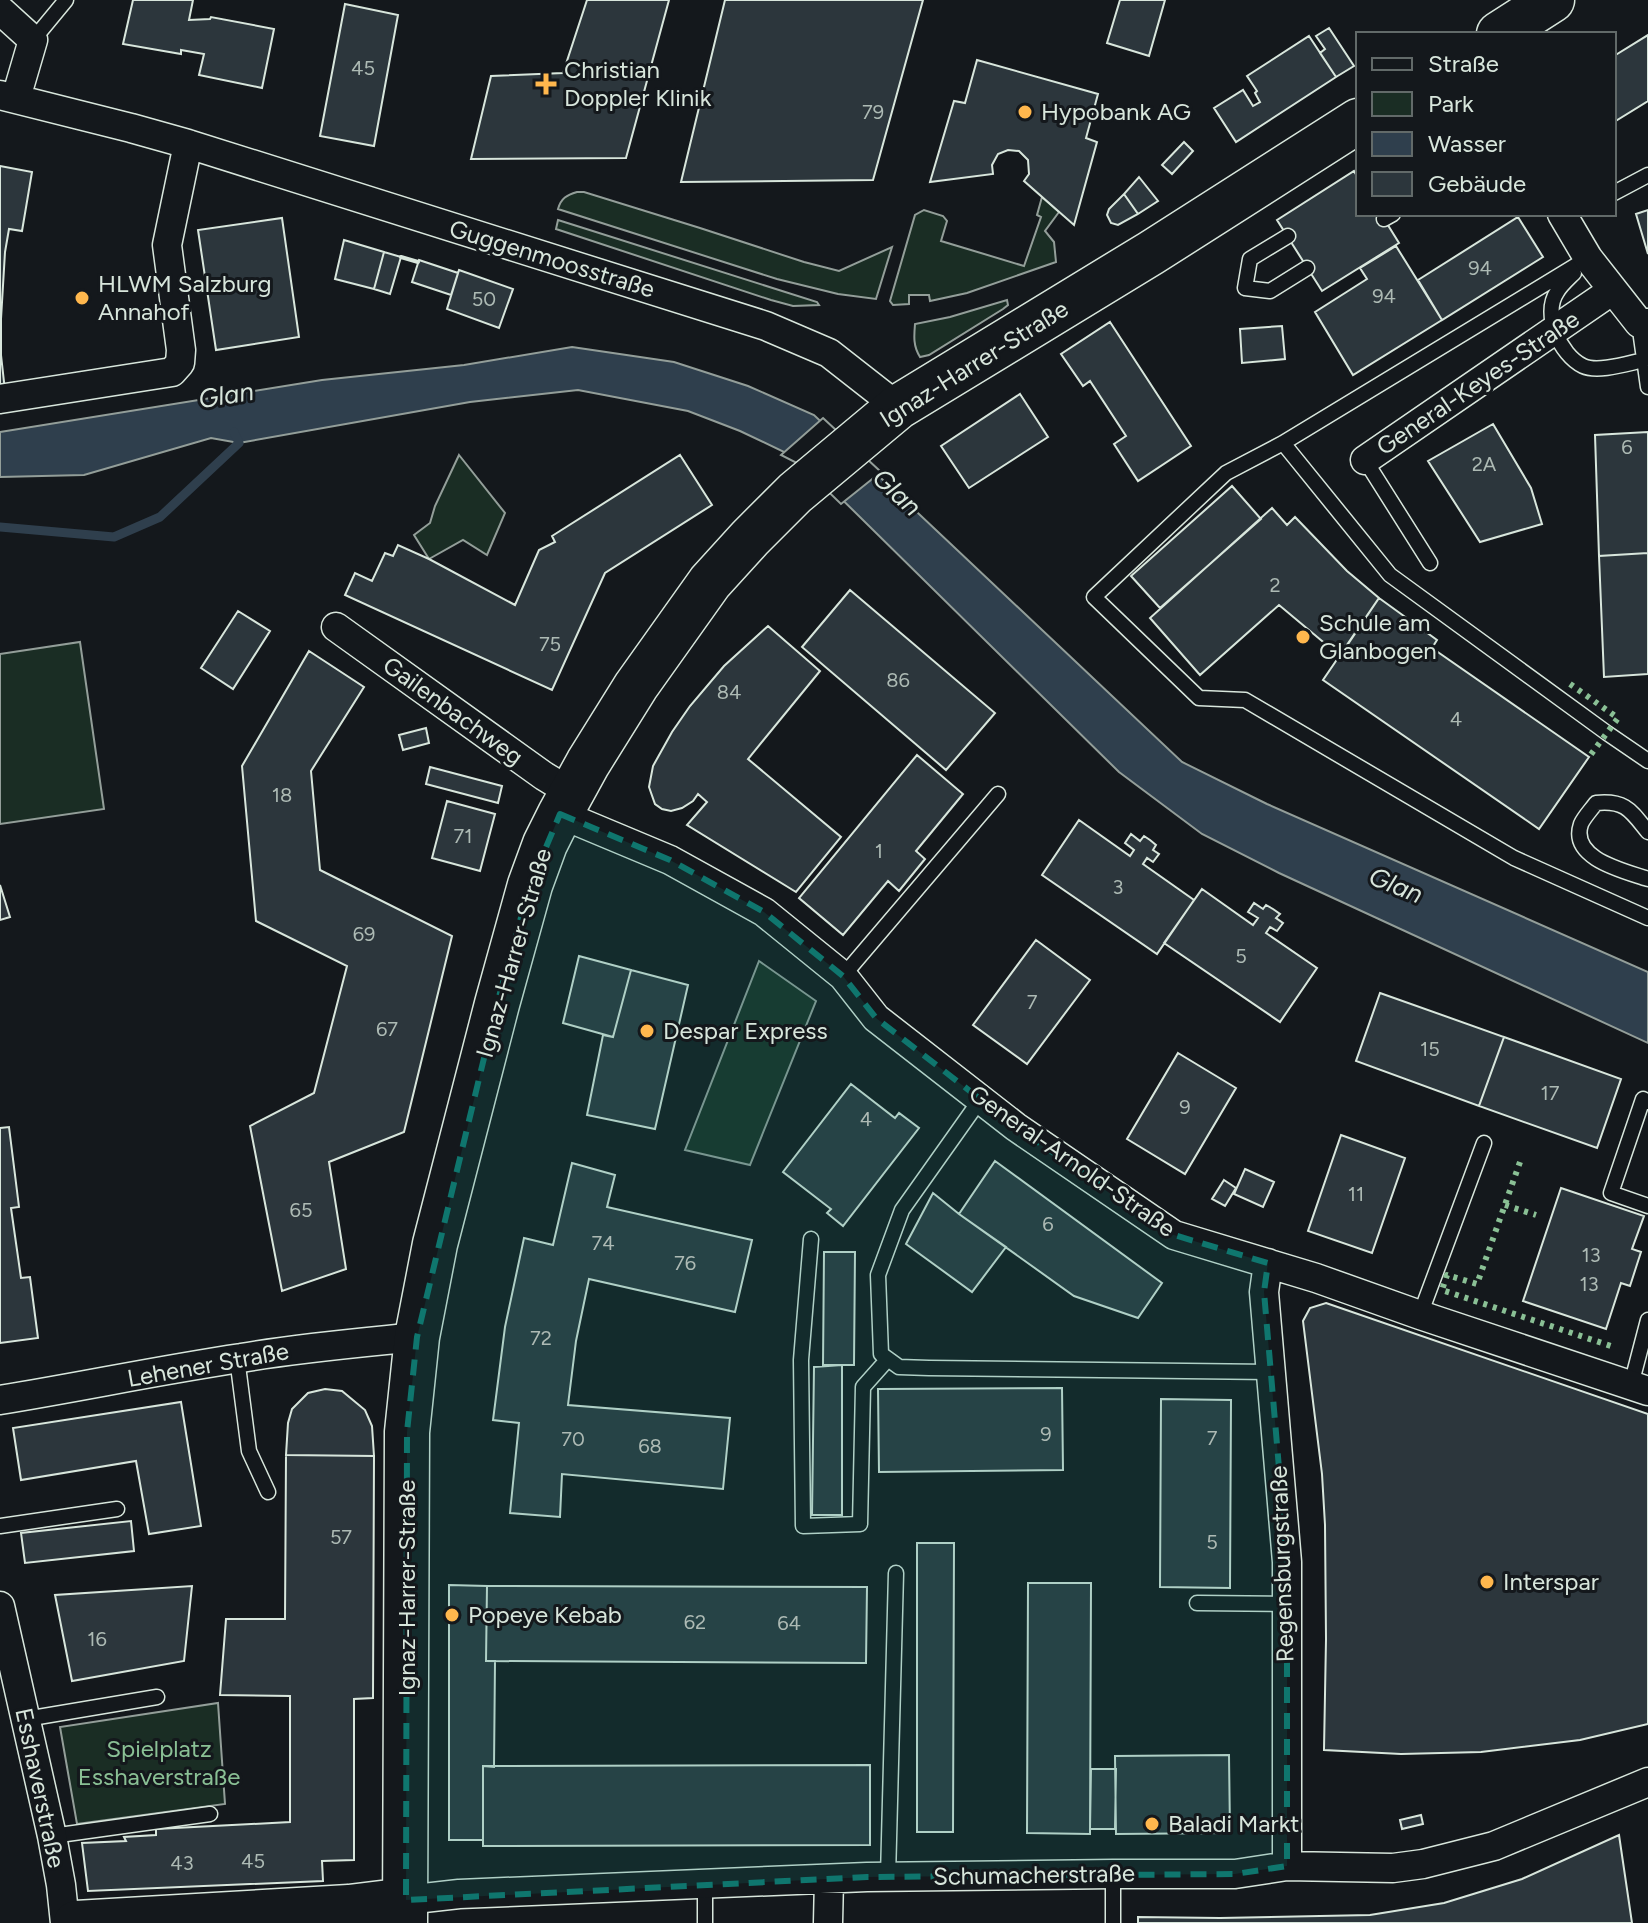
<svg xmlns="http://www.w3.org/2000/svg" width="1648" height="1923" font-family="Figtree,sans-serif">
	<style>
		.green { fill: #1a2d24; stroke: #939e99; stroke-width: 2 }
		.water { fill: #2f3f4d; stroke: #939e99; stroke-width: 2 }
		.pier { fill: #14181c; stroke: #939e99; stroke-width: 2 }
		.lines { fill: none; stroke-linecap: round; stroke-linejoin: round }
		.stream { stroke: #2f3f4d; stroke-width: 9 }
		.building { fill: #2c363c; stroke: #d8e6dc; stroke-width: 2 }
		.lane-casing { stroke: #d8e6dc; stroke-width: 17 }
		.street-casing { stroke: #d8e6dc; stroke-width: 31 }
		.primary-casing { stroke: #d8e6dc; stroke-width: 47 }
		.lane { stroke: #14181c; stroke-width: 14 }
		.street { stroke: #14181c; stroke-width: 28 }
		.primary { stroke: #14181c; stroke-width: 44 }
		.hedge { stroke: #8ac095; stroke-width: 6; stroke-dasharray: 4 6; stroke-linecap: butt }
		.wall { stroke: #d8e6dc; stroke-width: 4 }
		.marked { fill: #0f766e; fill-opacity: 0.2; stroke: #0f766e; stroke-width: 6; stroke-dasharray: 16 10; stroke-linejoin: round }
		.poi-dot { fill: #ffb74d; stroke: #14181c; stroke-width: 3 }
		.labels { text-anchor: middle; stroke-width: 6; stroke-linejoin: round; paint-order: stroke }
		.number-label { font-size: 20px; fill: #adbab4 }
		.poi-label { font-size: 24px; fill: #d8e6dc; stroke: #14181c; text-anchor: start }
		.street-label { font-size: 24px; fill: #d8e6dc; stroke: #14181c }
		.park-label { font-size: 24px; fill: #8ac095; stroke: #14181c }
		.water-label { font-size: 26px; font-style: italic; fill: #d8e6dc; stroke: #14181c }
	</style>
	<rect width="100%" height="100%" fill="#14181c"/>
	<path class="green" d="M577,192H584L700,228L804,262L839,271L892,247L876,299L838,294L777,279L558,209C561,198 567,195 577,192Z
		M1042,197L1059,212L1045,231L1054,242L1056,262L967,293L930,301L929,295H909V304L893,305L890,301L915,215L924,210L943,216L947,221L941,241L1024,266L1041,217L1037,215Z
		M558,220L817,302L819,305L793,306L771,300L556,229Z
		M1007,300L1008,305L1003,309L929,355L920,357C913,346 914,336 915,324L950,317Z
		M459,455L505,513L487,555L463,540L429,559L414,535L430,523L435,506Z
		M80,642L104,809L0,824V654Z
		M759,961L816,1001L750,1165L685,1150Z
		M218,1703L225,1804L77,1824L60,1727Z"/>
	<path class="water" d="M572,347L674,362L748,386L814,415L1182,762L1267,804L1648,972V1043L1279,873L1202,834L1119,772L803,461L740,431L688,411L578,390L470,402L239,443L211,438L84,475L0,477V432L322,380L464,365Z"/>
	<path class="pier" d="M823,418L881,472L841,504L801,465L781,455Z"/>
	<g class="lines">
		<path class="stream" d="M0,527L114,537L160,517L239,443L234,432"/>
	</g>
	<path class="building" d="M133,0H193L189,20L210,19L211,17L274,29L262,88L199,75L204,54L181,50V54L123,44Z
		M587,0H669L626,158L471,159L491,76L563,73Z
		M725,0H923L873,180L681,182Z
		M1120,0H1165L1149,56L1107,43Z
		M345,4L398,15L374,146L320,136Z
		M1329,28L1354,66L1336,77L1320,53L1325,49L1316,36Z
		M1648,35V101L1614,122V56Z
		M1309,36L1336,77L1236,142L1214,108L1243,90L1253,106L1260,102L1255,93L1257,91L1247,76Z
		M977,60L1098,94L1086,138L1097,142L1074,225L1024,181L1029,174L1028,160L1019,151L1008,150L998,154L992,165L993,174L930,182L954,101L965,103Z
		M1184,142L1193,151L1172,174L1162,165Z
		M0,166L32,172L22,231L9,229L5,252L1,319V355L5,391H0Z
		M1354,171L1358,178V214H1381L1399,243L1322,291L1277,220Z
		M1139,177L1158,201L1138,214L1124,194Z
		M1124,194L1138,214L1118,225L1111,223L1107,215L1109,209Z
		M1648,210V254L1636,214Z
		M1518,217L1543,257L1442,320L1418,280Z
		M282,218L299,337L216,350L198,230Z
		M344,240L384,252L374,289L335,279Z
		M1396,246L1442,320L1353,375L1315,312L1367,279L1360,268Z
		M384,252L401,257L390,294L374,289Z
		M419,260L458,273L451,295L412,282Z
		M459,270L513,289L499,328L447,309Z
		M1110,322L1191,446L1138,481L1114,444L1126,436L1090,381L1083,386L1061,354Z
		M1282,326L1285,359L1242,363L1240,329Z
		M1020,394L1048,437L969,488L941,446Z
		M1493,424L1531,488L1542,524L1480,542L1428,461Z
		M1648,432V553L1599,556L1595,435Z
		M680,455L712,505L605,573L552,690L345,595L355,573L372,581L385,553L393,556L398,545L429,559L515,605L539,550L555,542L552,536Z
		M1232,486L1261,519L1160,608L1131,576Z
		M1272,508L1287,525L1295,517L1347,571L1379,598L1340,656L1279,605L1200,675L1150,618Z
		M1648,553V674L1604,677L1599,556Z
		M850,590L995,713L946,770L802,647Z
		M1379,598L1437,640L1432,648L1589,757L1539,829L1323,680Z
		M238,611L270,631L233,689L201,668Z
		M768,626L820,671L748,759L841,837L796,892L687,825L707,802L698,794L693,801L682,808L671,811L662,809L655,804L649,787L653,766L672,732L690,706L724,666Z
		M309,651L364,687L311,771L320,870L452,936L404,1132L329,1162L346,1269L282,1291L250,1126L314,1093L347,966L256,921L242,766Z
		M426,728L429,743L403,750L399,735Z
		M917,755L963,794L916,851L925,859L899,891L888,881L843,935L799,898Z
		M430,767L502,786L498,803L426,784Z
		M447,801L495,814L480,871L432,858Z
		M1079,820L1130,856L1134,850L1125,843L1131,834L1140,841L1144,836L1150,840L1156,845L1153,850L1159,854L1153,862L1147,858L1143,864L1194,900L1157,954L1042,875Z
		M0,885L10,917L0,920Z
		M1202,889L1253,925L1258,918L1248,912L1254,903L1263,909L1266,905L1273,909L1280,914L1276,918L1283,923L1277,931L1270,927L1266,933L1317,968L1280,1022L1164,943Z
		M1036,940L1090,980L1027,1064L973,1025Z
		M579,956L631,970L613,1037L563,1023Z
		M631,970L688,985L655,1129L587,1115L603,1035L613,1037Z
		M1380,993L1504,1037L1479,1106L1356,1061Z
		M1504,1037L1621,1079L1597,1148L1479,1106Z
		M1178,1053L1236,1088L1185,1174L1127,1139Z
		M851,1084L895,1118L899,1113L919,1128L843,1226L827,1213L831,1209L783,1172Z
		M9,1127L19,1207L11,1208L21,1278L30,1277L38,1338L0,1343V1128Z
		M1341,1135L1405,1158L1372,1253L1308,1231Z
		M995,1161L1162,1283L1138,1318L1074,1296L959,1214Z
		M572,1163L615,1175L607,1207L752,1240L735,1312L589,1279L576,1341L568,1405L730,1418L723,1489L562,1474L560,1517L510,1513L519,1423L493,1420L505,1327L524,1238L553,1245Z
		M1245,1169L1274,1182L1263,1207L1234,1194Z
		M1224,1180L1236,1188L1225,1206L1212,1199Z
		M1561,1188L1644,1216L1632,1249L1641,1252L1630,1286L1621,1283L1606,1329L1523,1301Z
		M933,1193L959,1214L1006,1247L972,1292L906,1244Z
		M824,1252H855L854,1365H823Z
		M1326,1303L1648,1414V1724L1580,1740L1481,1752L1401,1754L1324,1750L1326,1639L1325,1525L1322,1474L1303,1321L1310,1308Z
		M842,1365V1515H812L814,1367Z
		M1062,1388L1063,1470L879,1472L878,1389Z
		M325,1389L342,1391L365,1410L372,1426L374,1456L286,1455L288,1423L292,1409L308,1393Z
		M1161,1399L1231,1400L1230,1588L1160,1587Z
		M181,1402L201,1526L149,1534L136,1461L21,1480L13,1428Z
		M286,1455L374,1456L373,1698L354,1699V1860L322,1861L323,1881L88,1891L82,1843L126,1841L124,1837L156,1835V1829L290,1822V1696L220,1695L226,1619H285Z
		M131,1521L134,1551L25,1563L21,1533Z
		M917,1543H954L953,1832H917Z
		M1028,1583H1091L1090,1834L1027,1833Z
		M449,1585L487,1586L486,1661H495L494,1767L483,1766V1840H449Z
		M192,1586L184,1661L72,1681L55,1595Z
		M487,1586L867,1587L866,1663L486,1661Z
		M1229,1755L1230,1833L1116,1834L1115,1756Z
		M870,1765V1845L483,1846V1766Z
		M1091,1769H1116L1115,1829H1090Z
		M1421,1815L1423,1824L1402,1829L1400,1820Z
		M1619,1835L1632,1923H1138V1917L1220,1918L1370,1915L1444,1903L1522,1879Z"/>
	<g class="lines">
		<g class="lane-casing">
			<path id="lane" d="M33,40L66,0
				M1614,193L1648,175
				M1384,219L1393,214
				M1288,236L1250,259L1245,288L1270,291L1307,268
				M1588,258L1283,443L1226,473L1094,597L1199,698L1245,700L1514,858L1648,918
				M1574,273C1568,279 1561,285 1557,292C1542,314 1560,355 1583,366C1598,373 1629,363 1644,360
				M1639,323L1648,387
				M1283,443L1390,575L1607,733L1648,761
				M1365,460L1430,563
				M1648,832C1631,811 1626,800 1596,803C1591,810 1584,817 1581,824C1569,859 1625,871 1648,879
				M843,976L998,794
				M980,1100L902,1210L878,1275L881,1354L899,1367L929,1368L1271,1372
				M1648,1102L1643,1099L1611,1193L1648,1206
				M811,1239L801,1360L803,1526L860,1524L863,1387L888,1359
				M1420,1315L1484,1143
				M237,1358L249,1451L268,1492
				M1631,1385L1648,1320
				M0,1526L117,1509
				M1197,1603L1287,1604
				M26,1719L157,1697
				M52,1836L210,1814
				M888,1877L896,1573
				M705,1923V1885
				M1113,1923V1874"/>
		</g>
		<g class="street-casing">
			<path id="street" d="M0,10L33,40L16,98
				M0,95L131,128L188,144L766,326L829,353L898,407
				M1562,214L1588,258L1639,323H1648
				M0,399L172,372L180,363L181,350L167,245L188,144
				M1365,460L1613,290
				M336,627L544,776L572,793
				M560,814L670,860L764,912L843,976L876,1018L1016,1127L1174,1235L1316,1278L1420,1315L1648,1391
				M1268,1263L1264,1292L1287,1562V1866
				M0,1400C80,1387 160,1370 241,1358C299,1348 358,1343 417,1337
				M0,1606L52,1836L61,1885L65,1923
				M406,1900L459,1894L867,1877L1113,1874H1235L1287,1866L1393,1868L1423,1864L1494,1846L1648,1782
				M828,1923L829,1879"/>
		</g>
		<g class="primary-casing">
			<path id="primary" d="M1499,34L1552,0
				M76,1923L349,1907L406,1900
				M405,1923L407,1432L417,1337L435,1244L497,1004L530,885L545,844L560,814L588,763L636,686L710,582L750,538L795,493L898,407L1151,253L1358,121"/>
		</g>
		<use href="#lane" class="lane"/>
		<use href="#street" class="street"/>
		<use href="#primary" class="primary"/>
		<path class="hedge" d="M1570,684L1618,718L1589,757
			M1520,1162L1477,1284L1447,1275L1442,1290L1614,1347
			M1505,1205L1536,1215"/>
		<path class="wall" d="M401,257L418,262"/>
	</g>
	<path class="marked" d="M560,814L670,860L764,912L843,976L876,1018L1016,1127L1174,1235L1268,1263L1264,1292L1287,1562V1866L1235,1874L867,1877L406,1900L407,1432L417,1337L497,1004L530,885Z"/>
	<g class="poi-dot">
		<path d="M542 72h8v8h8v8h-8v8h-8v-8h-8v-8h8z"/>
		<circle cx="1025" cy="112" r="8"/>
		<circle cx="82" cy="298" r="8"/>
		<circle cx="1303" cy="637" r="8"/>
		<circle cx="647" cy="1031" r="8"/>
		<circle cx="1487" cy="1582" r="8"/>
		<circle cx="452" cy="1615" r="8"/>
		<circle cx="1152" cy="1824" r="8"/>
	</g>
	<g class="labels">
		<g class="number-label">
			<text x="363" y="75">45</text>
			<text x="873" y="119">79</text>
			<text x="1480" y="275">94</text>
			<text x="1384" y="303">94</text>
			<text x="484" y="306">50</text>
			<text x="1627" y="454">6</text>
			<text x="1484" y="471">2A</text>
			<text x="1275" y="592">2</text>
			<text x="550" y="651">75</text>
			<text x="898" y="687">86</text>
			<text x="729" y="699">84</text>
			<text x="1456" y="726">4</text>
			<text x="282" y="802">18</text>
			<text x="463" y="843">71</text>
			<text x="879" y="858">1</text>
			<text x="1118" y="894">3</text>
			<text x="364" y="941">69</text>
			<text x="1241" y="963">5</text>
			<text x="1032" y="1009">7</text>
			<text x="387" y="1036">67</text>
			<text x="1430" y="1056">15</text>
			<text x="1550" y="1100">17</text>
			<text x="1185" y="1114">9</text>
			<text x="866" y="1126">4</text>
			<text x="1356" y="1201">11</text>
			<text x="301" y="1217">65</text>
			<text x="1048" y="1231">6</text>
			<text x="603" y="1250">74</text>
			<text x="1591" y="1262">13</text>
			<text x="685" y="1270">76</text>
			<text x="1589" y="1291">13</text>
			<text x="541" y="1345">72</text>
			<text x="1046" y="1441">9</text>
			<text x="1212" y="1445">7</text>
			<text x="573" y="1446">70</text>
			<text x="650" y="1453">68</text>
			<text x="341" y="1544">57</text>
			<text x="1212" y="1549">5</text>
			<text x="695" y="1629">62</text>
			<text x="789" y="1630">64</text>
			<text x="97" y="1646">16</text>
			<text x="253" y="1868">45</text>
			<text x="182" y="1870">43</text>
		</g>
		<g class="poi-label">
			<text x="564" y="78">Christian<tspan x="564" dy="28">Doppler Klinik</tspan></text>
			<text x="1041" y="120">Hypobank AG</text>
			<text x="98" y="292">HLWM Salzburg<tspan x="98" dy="28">Annahof</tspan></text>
			<text x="1319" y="631">Schule am<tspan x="1319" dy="28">Glanbogen</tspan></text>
			<text x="663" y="1039">Despar Express</text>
			<text x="1503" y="1590">Interspar</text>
			<text x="468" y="1623">Popeye Kebab</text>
			<text x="1168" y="1832">Baladi Markt</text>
		</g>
		<g class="street-label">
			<text transform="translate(552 259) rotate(17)" y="8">Guggenmoosstraße</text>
			<text transform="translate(974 364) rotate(-32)" y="8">Ignaz-Harrer-Straße</text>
			<text transform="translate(1478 383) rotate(-34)" y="8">General-Keyes-Straße</text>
			<text transform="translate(453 711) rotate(36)" y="8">Gailenbachweg</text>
			<text transform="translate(514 953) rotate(-74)" y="8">Ignaz-Harrer-Straße</text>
			<text transform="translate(1072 1161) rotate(35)" y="8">General-Arnold-Straße</text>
			<text transform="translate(208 1365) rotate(-10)" y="8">Lehener Straße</text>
			<text transform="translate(1282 1564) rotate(-92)" y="8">Regensburgstraße</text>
			<text transform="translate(407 1588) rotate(-90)" y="8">Ignaz-Harrer-Straße</text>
			<text transform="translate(40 1788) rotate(78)" y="8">Esshaverstraße</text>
			<text transform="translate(1034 1875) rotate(-1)" y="8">Schumacherstraße</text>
		</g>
		<g class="park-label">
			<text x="159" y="1757">Spielplatz<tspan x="159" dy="28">Esshaverstraße</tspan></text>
		</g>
		<g class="water-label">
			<text transform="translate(226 395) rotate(-9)" y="9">Glan</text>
			<text transform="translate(897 492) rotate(43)" y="9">Glan</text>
			<text transform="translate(1396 885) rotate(22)" y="9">Glan</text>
		</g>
	</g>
	<rect x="1356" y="32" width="260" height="184" fill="#14181c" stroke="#626a69" stroke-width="2"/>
	<rect x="1372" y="58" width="40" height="12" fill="#14181c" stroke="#626a69" stroke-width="2"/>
	<text x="1428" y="72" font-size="24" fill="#d8e6dc">Straße</text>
	<rect x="1372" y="92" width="40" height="24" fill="#1a2d24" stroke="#626a69" stroke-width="2"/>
	<text x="1428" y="112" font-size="24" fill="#d8e6dc">Park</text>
	<rect x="1372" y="132" width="40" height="24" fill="#2f3f4d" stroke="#626a69" stroke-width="2"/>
	<text x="1428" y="152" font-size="24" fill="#d8e6dc">Wasser</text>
	<rect x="1372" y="172" width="40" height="24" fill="#2c363c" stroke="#626a69" stroke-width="2"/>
	<text x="1428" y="192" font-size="24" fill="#d8e6dc">Gebäude</text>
</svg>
